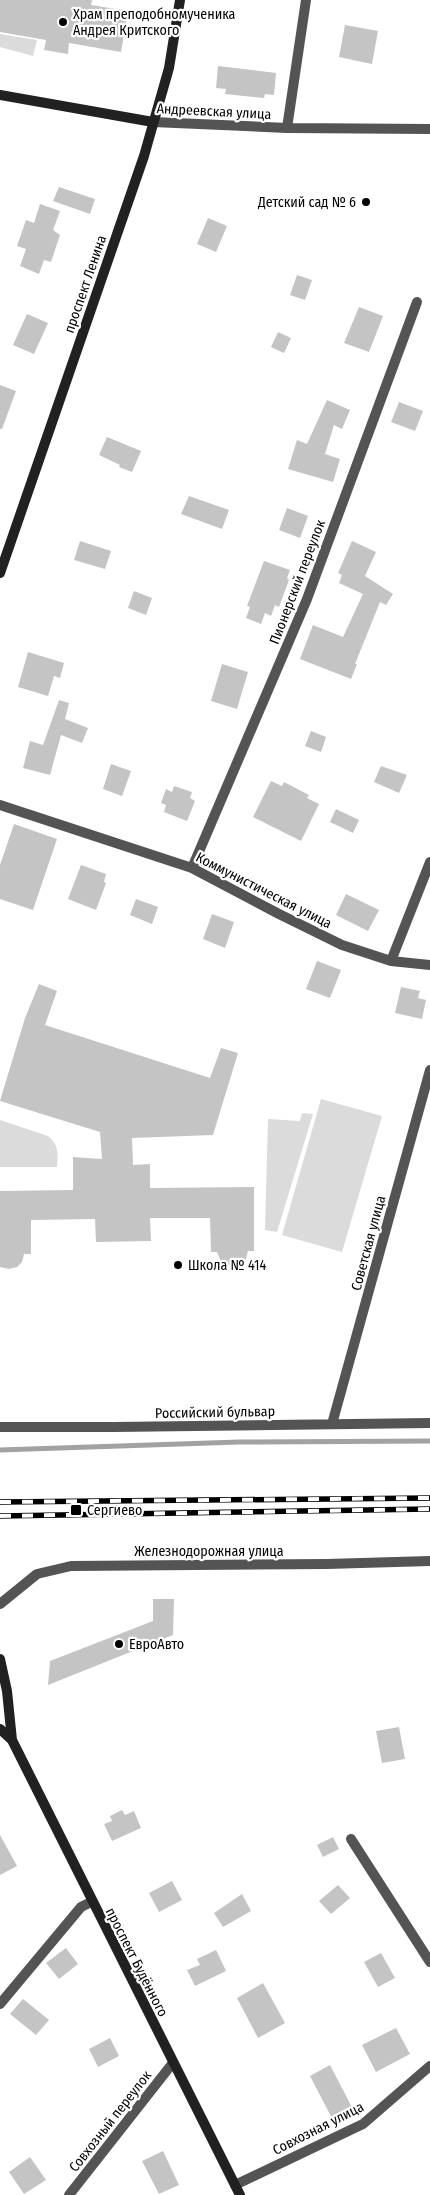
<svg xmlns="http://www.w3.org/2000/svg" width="430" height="2195" font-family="'Fira Sans Condensed',sans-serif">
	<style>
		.grass { fill: #dbdbdb }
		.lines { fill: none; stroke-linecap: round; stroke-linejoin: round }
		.stream { stroke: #a2a2a2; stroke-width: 5 }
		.building { fill: #c4c4c4 }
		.street { stroke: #545454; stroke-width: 10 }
		.secondary { stroke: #212121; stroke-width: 10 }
		.rail-casing { stroke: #000; stroke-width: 5.5 }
		.rail { stroke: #fff; stroke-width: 4; stroke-dasharray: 11; stroke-linecap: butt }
		.poi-dot { fill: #000; stroke: #fff; stroke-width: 2 }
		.labels { text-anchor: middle; stroke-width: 4.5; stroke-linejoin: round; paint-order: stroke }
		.poi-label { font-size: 14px; fill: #000; stroke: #fff; text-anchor: start }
		.street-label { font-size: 14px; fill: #000; stroke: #fff }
	</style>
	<rect width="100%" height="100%" fill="#fff"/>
	<path class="grass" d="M0,34L37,40L33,56L0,47Z
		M321,1099L382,1116L342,1252L282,1235Z
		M302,1113L313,1114L277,1232L265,1230L268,1119L300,1121Z
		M0,1120L48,1136C59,1145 58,1154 57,1167H0Z"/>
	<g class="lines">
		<path class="stream" d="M0,1450L239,1442L430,1441"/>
	</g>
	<path class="building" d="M0,0H92L91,5L128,11L121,52L69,43L68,54L44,50L46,40L0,32Z
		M345,25L378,31L372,64L339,57Z
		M218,66L276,73L274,95L265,94L264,98L225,94L226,89L216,88Z
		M59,187L95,199L90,214L53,201Z
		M40,204L60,211L53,230L60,235L51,262L44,260L39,274L20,266L26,249L17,246L26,220L34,223Z
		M208,218L227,226L216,252L197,244Z
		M297,275L312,280L305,300L290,295Z
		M359,307L383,316L369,352L344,343Z
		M27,314L48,323L34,354L13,345Z
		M278,332L291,338L284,353L271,347Z
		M0,385L16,391L2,429H0Z
		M327,400L350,410L342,429L334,425L325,454L340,459L333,482L288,469L297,440L307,444Z
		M399,402L423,411L415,431L391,422Z
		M107,437L141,451L132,472L119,467L120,465L99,455Z
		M189,496L229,510L222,529L181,514Z
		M287,508L308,516L300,538L279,530Z
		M80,541L111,551L105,569L74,560Z
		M352,541L376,552L365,576L393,594L386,605L380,602L355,664H357L351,679L300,659L313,625L343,637L363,594L339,583L342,575L338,573Z
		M264,561L290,570L287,578L289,580L279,607L275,605L271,616L265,613L261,624L246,618L250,607L247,606Z
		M134,591L152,598L146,615L128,608Z
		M28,652L64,663L60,678L54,676L48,696L18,687Z
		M222,664L248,672L237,709L211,701Z
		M59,700L69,703L65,719L88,728L82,743L61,735L50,775L23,768L30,741L43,745Z
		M311,731L326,737L321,752L305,746Z
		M111,764L131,771L122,796L103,789Z
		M381,766L407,775L399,793L374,782Z
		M271,781L282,786L284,782L309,795L307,798L319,804L301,841L253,817Z
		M174,786L192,792L190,798L195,801L187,821L164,812L166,805L161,803L166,789L172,792Z
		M336,809L359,820L353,833L330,822Z
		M14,824L57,839L33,910L0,899V865Z
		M81,865L106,874L104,882L106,883L96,910L68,899Z
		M346,894L379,910L368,931L336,915Z
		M136,899L158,907L152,924L130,915Z
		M212,914L234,922L225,948L203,939Z
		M317,961L341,970L330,998L306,989Z
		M39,984L57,991L45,1025L210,1078L221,1048L238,1053L213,1135L132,1138L133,1165L150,1164V1188L254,1187V1251H248L246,1259L240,1264L233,1266L225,1264L220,1259L217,1252H211L210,1218H150L151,1241L96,1242L95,1219L31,1220V1254H24L22,1262L17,1267L9,1269L0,1267V1191L73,1190V1157L102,1159L100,1132L0,1101L25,1018Z
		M401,987L420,991L418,998L426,1000L422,1019L395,1013Z
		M153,1599H174L173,1635L48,1685L50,1661L153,1621Z
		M399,1727L405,1759L382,1763L376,1731Z
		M122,1810L125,1815L134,1811L141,1828L112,1841L104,1824L112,1821L110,1816Z
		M0,1835L17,1866L0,1875Z
		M333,1837L339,1849L323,1857L317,1845Z
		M172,1881L182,1900L159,1912L149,1893Z
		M338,1885L350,1898L331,1914L319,1901Z
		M242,1894L251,1911L223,1927L214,1913Z
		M66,1948L78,1964L59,1979L46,1963Z
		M216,1950L226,1971L195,1986L187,1970L200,1965L197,1959Z
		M381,1953L395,1978L378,1987L364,1962Z
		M263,1983L285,2023L258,2038L237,1998Z
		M23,1999L49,2020L36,2035L10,2014Z
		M396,2028L410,2054L376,2072L362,2045Z
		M110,2038L119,2056L98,2067L89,2049Z
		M330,2065L355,2113L335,2124L310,2076Z
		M163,2151L179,2185L159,2194L142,2161Z
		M30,2157L46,2180L24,2194L9,2172Z"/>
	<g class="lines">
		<path class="street" d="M153,122L287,128L430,129
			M287,128L306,0
			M0,805L192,868L279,914L342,945L391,961L430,965
			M192,868L307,599L417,302
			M391,961L430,862
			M332,1424L430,1070
			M0,1427H114L430,1423
			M0,1604L37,1574L71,1566L327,1564L430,1561
			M351,1839L430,1962
			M0,2004L81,1907L91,1902
			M235,2185L363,2124L430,2066
			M69,2195L172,2064"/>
		<path class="secondary" d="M0,95L153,122
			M0,573L144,156L169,68L180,0
			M0,1659L7,1691L12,1740
			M0,1729L12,1740L240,2195"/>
		<g class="rail-casing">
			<path id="rail" d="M0,1502L430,1498
				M0,1516L430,1509"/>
		</g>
		<use href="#rail" class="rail"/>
	</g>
	<g class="poi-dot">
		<circle cx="63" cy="22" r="5"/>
		<circle cx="366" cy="202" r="5"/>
		<circle cx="178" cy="1265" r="5"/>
		<rect x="70" y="1504" width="12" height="12" rx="2.5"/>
		<circle cx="119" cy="1644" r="5"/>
	</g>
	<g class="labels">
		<g class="poi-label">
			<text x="73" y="19">Храм преподобномученика<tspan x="73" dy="16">Андрея Критского</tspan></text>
			<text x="356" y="207" text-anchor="end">Детский сад № 6</text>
			<text x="188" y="1270">Школа № 414</text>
			<text x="87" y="1515">Сергиево</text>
			<text x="129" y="1649">ЕвроАвто</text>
		</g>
		<g class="street-label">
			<text transform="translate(214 111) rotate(3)" y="5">Андреевская улица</text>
			<text transform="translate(85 284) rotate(-71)" y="5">проспект Ленина</text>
			<text transform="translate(297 582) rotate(-69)" y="5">Пионерский переулок</text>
			<text transform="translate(264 890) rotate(27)" y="5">Коммунистическая улица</text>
			<text transform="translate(368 1243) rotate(-75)" y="5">Советская улица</text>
			<text transform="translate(215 1412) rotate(-1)" y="5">Российский бульвар</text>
			<text x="209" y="1556">Железнодорожная улица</text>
			<text transform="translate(137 1962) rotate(63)" y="5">проспект Будённого</text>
			<text transform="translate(110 2121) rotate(-52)" y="5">Совхозный переулок</text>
			<text transform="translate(318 2128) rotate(-27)" y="5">Совхозная улица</text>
		</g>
	</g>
</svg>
